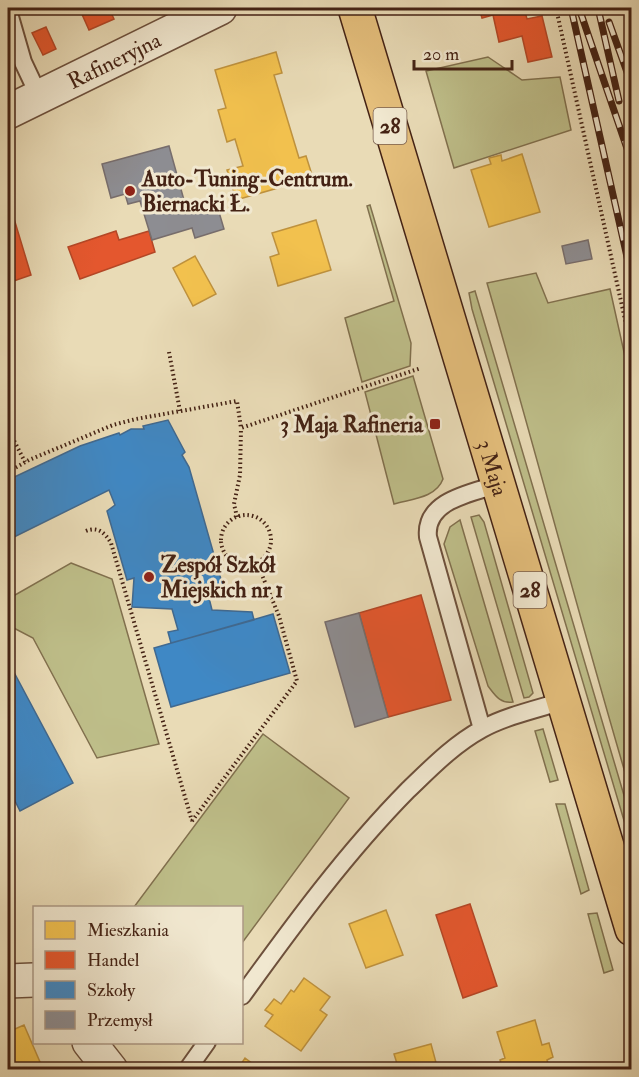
<svg xmlns="http://www.w3.org/2000/svg" width="639" height="1077" font-family="'IM FELL Double Pica',serif">
	<style>
		.green { fill: #bebe89; stroke: #81704e; stroke-width: 1.5 }
		.homes { fill: #f2c14e; stroke: #be913d; stroke-width: 1.5 }
		.shops { fill: #e4572e; stroke: #b44726; stroke-width: 1.5 }
		.schools { fill: #3f88c5; stroke: #406990; stroke-width: 1.5 }
		.industry { fill: #8d8d92; stroke: #776d6c; stroke-width: 1.5 }
		.lines { fill: none; stroke-linecap: round; stroke-linejoin: round }
		.lane-casing { stroke: #6d503c; stroke-width: 20 }
		.street-casing { stroke: #6d503c; stroke-width: 36 }
		.primary-casing { stroke: #442214; stroke-width: 36 }
		.path { stroke: #442214; stroke-width: 4; stroke-dasharray: 1.5 3; stroke-linecap: butt }
		.lane { stroke: #f1e8d0; stroke-width: 16 }
		.street { stroke: #f1e8d0; stroke-width: 33 }
		.primary { stroke: #e4be7b; stroke-width: 33 }
		.rail-casing { stroke: #442214; stroke-width: 7 }
		.rail { stroke: #f1e8d0; stroke-width: 4.5; stroke-dasharray: 14; stroke-linecap: butt }
		.poi-dot { fill: #8f2418; stroke: #f1e8d0; stroke-width: 2 }
		.labels { text-anchor: middle; stroke-width: 6; stroke-linejoin: round; paint-order: stroke }
		.shield { fill: #f1e8d0; stroke: #785d4c; stroke-width: 1.5 }
		.shield-label { font-size: 21px; font-weight: bold; fill: #442214 }
		.street-label { font-size: 22px; fill: #442214; stroke: #f1e8d0 }
		.poi-label { font-size: 22px; font-weight: bold; fill: #442214; stroke: #f1e8d0; text-anchor: start }
	</style>
	<rect width="100%" height="100%" fill="#e9dbb6"/>
	<filter id="stains"><feTurbulence type="fractalNoise" baseFrequency=".00333" numOctaves="4"/><feColorMatrix values="0 0 0 0 .2 0 0 0 0 .09 0 0 0 0 .02 0 0 0 .5 -.17"/></filter>
	<radialGradient id="worn" r=".72"><stop offset=".6" stop-color="#630" stop-opacity="0"/><stop offset="1" stop-color="#630" stop-opacity=".3"/></radialGradient>
	<path class="green" d="M488,57L522,80L560,77L571,130L454,168L426,71Z
		M370,205L411,343L410,366L362,382L345,318L394,301L367,206Z
		M536,273L548,303L610,289L632,388L631,793C581,624 536,453 487,283Z
		M475,291L631,819V844L472,309L469,293Z
		M413,376L443,479C436,498 411,499 394,504L365,392Z
		M479,515L484,522L533,693L529,697L524,698L471,517Z
		M460,520L513,702C500,704 495,695 488,686L444,544L450,527Z
		M71,563L112,579L159,744L97,758L33,638L8,625V599Z
		M543,729L558,780L550,782L535,731Z
		M263,734L349,798L242,943V908L134,907Z
		M556,804H565L589,890L581,894Z
		M597,913L613,970L604,973L588,914Z"/>
	<path class="homes" d="M276,52L282,73L274,75L299,158L306,156L313,178L236,200L227,170L243,166L235,139L227,142L218,110L226,108L215,70Z
		M522,154L540,212L489,227L471,170L491,164L489,158L501,155L502,161Z
		M316,220L331,270L278,286L270,257L279,254L272,233Z
		M195,256L216,294L193,306L173,268Z
		M386,910L403,955L366,968L349,924Z
		M304,978L330,997L320,1010L327,1015L301,1051L265,1026L273,1015L265,1010L274,999L281,1004L291,990L294,992Z
		M535,1020L542,1045L549,1043L553,1057L547,1060L550,1070H503L500,1060L505,1058L497,1032Z
		M24,1025L43,1069L41,1070H8V1032Z
		M431,1044L438,1070H399L394,1054Z
		M245,1058L261,1070H237Z"/>
	<path class="shops" d="M89,8H109L114,19L89,30L81,12Z
		M479,8H524L527,19L542,16L552,57L528,62L522,36L499,42L493,15L482,18Z
		M46,27L56,49L43,55L32,33Z
		M12,212L31,275L8,283V214Z
		M116,231L119,240L149,231L155,252L80,279L68,247Z
		M421,595L451,700L388,717L359,613Z
		M470,904L497,986L463,998L436,915Z"/>
	<path class="schools" d="M168,420L185,452L182,455L189,467L224,590L208,594L212,610L252,612L254,620L171,643L168,632L178,630L172,609L132,607L134,578L127,580L107,511L115,505L109,490L8,540V480L80,446L119,433L120,435L131,429H144L143,426Z
		M273,614L290,673L171,707L154,648Z
		M8,661L73,783L20,811L8,787Z"/>
	<path class="industry" d="M169,146L187,211L216,202L224,229L195,238L192,228L152,240L140,201L128,204L125,194L111,198L102,164Z
		M588,240L592,259L566,264L562,246Z
		M359,613L388,717L355,727L325,622Z"/>
	<g class="lines">
		<g class="lane-casing">
			<path id="lane" d="M8,10L23,62L39,96
				M482,729L428,537C424,500 472,493 499,484
				M242,996C294,924 346,853 408,790C431,768 453,745 482,729C506,716 537,709 563,701
				M187,1070L207,1042"/>
		</g>
		<g class="street-casing">
			<g id="street">
				<path id="s1" d="M8,112L220,8"/>
				<path d="M8,981L34,980"/>
				<path d="M89,1042L111,1070"/>
			</g>
		</g>
		<g class="primary-casing">
			<g id="primary">
				<path id="s2" d="M355,8L632,929"/>
			</g>
		</g>
		<path class="path" d="M556,8L632,351
			M169,352L180,411
			M8,429L25,462
			M8,472L29,460L113,425L136,419L237,401L241,428L421,368
			M221 540a25 25 0 1 1 50 0a25 25 0 1 1-50 0Z
			M237,517L234,504L240,475L241,428
			M86,531C98,526 105,533 111,543L192,821
			M192,821L297,681L279,616L257,563"/>
		<use href="#lane" class="lane"/>
		<use href="#street" class="street"/>
		<use href="#primary" class="primary"/>
		<g class="rail-casing">
			<path id="rail" d="M571,8L632,279
				M579,8L632,163
				M598,8L619,101
				M609,22L632,86"/>
		</g>
		<use href="#rail" class="rail"/>
	</g>
	<g class="poi-dot">
		<circle cx="130" cy="191" r="6"/>
		<rect x="429" y="418" width="12" height="12" rx="3"/>
		<circle cx="149" cy="577" r="6"/>
	</g>
	<g class="labels">
		<g class="shield">
			<rect x="373.5" y="108" width="33" height="36" rx="4.5"/>
			<rect x="513.5" y="572" width="33" height="36" rx="4.5"/>
		</g>
		<g class="shield-label">
			<text x="390" y="133">28</text>
			<text x="530" y="597">28</text>
		</g>
		<g class="street-label">
			<text dy="8" stroke="none"><textPath href="#s1" startOffset="118">Rafineryjna</textPath></text>
			<text dy="8" stroke="none"><textPath href="#s2" startOffset="480">3 Maja</textPath></text>
		</g>
		<g class="poi-label">
			<text x="142" y="186">Auto-Tuning-Centrum.<tspan x="142" dy="25">Biernacki Ł.</tspan></text>
			<text x="423" y="432" text-anchor="end">3 Maja Rafineria</text>
			<text x="161" y="572">Zespół Szkół<tspan x="161" dy="25">Miejskich nr 1</tspan></text>
		</g>
	</g>
	<rect width="639" height="1077" fill="none" stroke="#e9dbb6" stroke-width="30"/>
	<rect x="9" y="9" width="621" height="1059" fill="none" stroke="#442214" stroke-width="3"/>
	<rect x="15" y="15" width="609" height="1047" fill="none" stroke="#442214" stroke-width="1.5"/>
	<rect x="33" y="906" width="210" height="138" fill="#f1e8d0" stroke="#ac9985" stroke-width="1.5"/>
	<rect x="45" y="921" width="30" height="18" fill="#f2c14e" stroke="#ac9985" stroke-width="1.5"/>
	<text x="87" y="936" font-size="18" fill="#442214">Mieszkania</text>
	<rect x="45" y="951" width="30" height="18" fill="#e4572e" stroke="#ac9985" stroke-width="1.5"/>
	<text x="87" y="966" font-size="18" fill="#442214">Handel</text>
	<rect x="45" y="981" width="30" height="18" fill="#3f88c5" stroke="#ac9985" stroke-width="1.5"/>
	<text x="87" y="996" font-size="18" fill="#442214">Szkoły</text>
	<rect x="45" y="1011" width="30" height="18" fill="#8d8d92" stroke="#ac9985" stroke-width="1.5"/>
	<text x="87" y="1026" font-size="18" fill="#442214">Przemysł</text>
	<path d="M414 60v9h98v-9" fill="none" stroke="#442214" stroke-width="3"/>
	<text x="423" y="60" font-size="18" fill="#442214" stroke="#f1e8d0" stroke-width="4.5" paint-order="stroke">20 m</text>
	<rect width="100%" height="100%" filter="url(#stains)"/>
	<rect width="100%" height="100%" fill="url(#worn)"/>
</svg>
